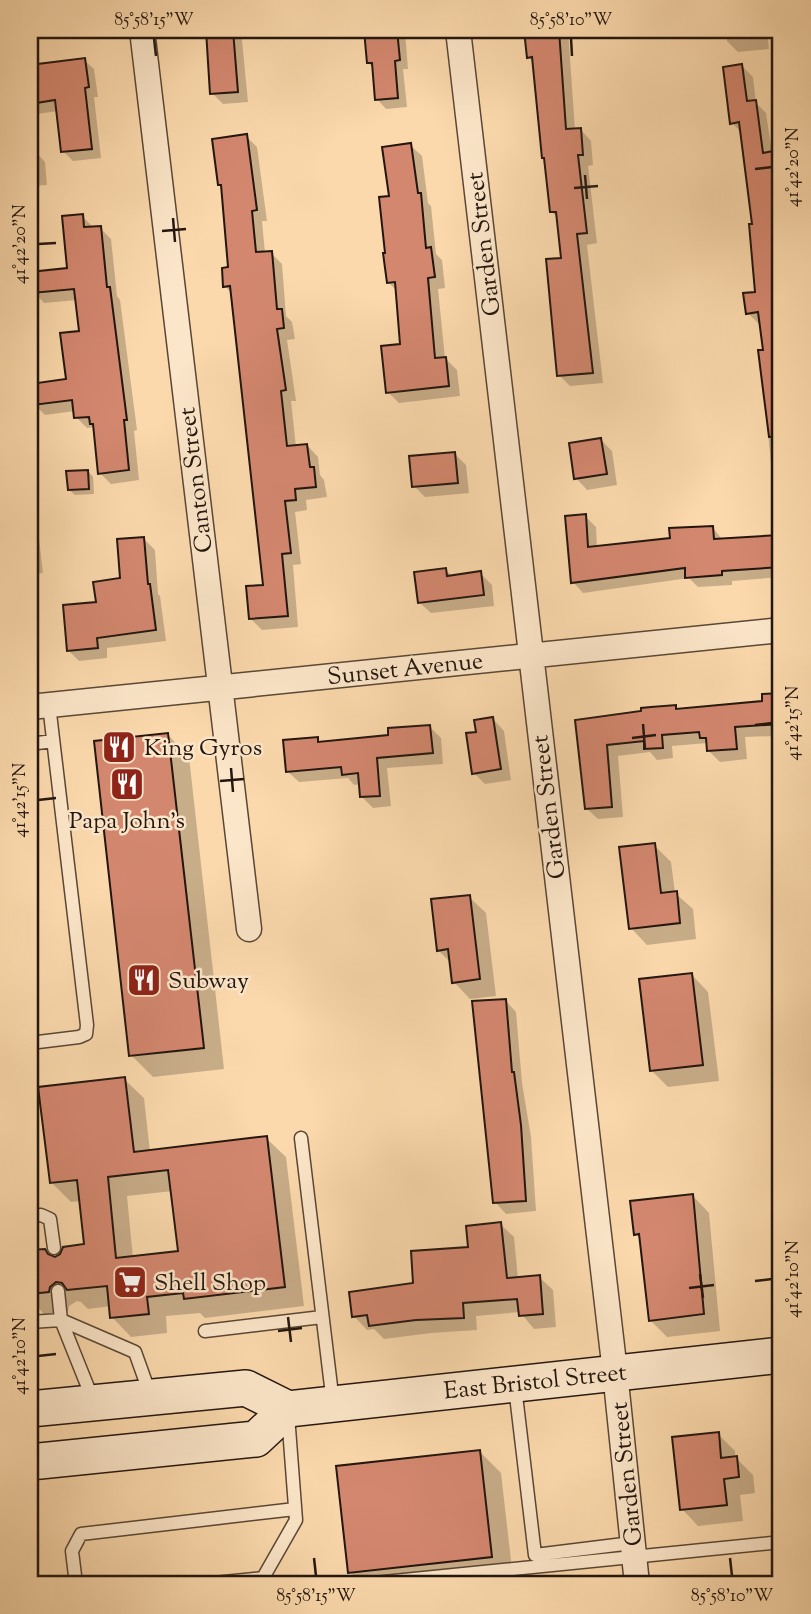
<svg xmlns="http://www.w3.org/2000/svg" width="811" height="1614" font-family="'Sorts Mill Goudy',serif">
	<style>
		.shadow { fill: #0003; fill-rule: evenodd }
		.building { fill: #d3876f; stroke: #23160f; stroke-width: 2; fill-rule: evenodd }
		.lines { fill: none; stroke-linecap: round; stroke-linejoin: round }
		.lane-casing { stroke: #594736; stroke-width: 15 }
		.street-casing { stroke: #594736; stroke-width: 27 }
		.secondary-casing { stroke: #23160f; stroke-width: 38 }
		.lane { stroke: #fce6c9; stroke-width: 12 }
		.street { stroke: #fce6c9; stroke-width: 24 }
		.secondary { stroke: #fce6c9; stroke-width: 35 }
		.ticks { fill: none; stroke: #23160f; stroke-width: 2.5 }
		.labels { text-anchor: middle; stroke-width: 5; stroke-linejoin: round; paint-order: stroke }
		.street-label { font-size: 24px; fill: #23160f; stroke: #fce6c9 }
		.poi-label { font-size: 24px; fill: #23160f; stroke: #fce6c9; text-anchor: start }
		.neatline { fill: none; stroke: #23160f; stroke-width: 2.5 }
		.ticks-label { font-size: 18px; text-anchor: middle; fill: #23160f }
	</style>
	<rect width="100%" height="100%" fill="#fbd9ac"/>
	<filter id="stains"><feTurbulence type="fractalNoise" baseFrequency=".00286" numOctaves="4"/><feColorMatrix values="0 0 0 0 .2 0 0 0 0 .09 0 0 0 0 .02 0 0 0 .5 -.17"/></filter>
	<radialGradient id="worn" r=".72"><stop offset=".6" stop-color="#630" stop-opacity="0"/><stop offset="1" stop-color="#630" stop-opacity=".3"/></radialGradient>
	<path class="shadow" d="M208,30H241L248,102L223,104L212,93Z
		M365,30H403L405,32L408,69H403L407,107L386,109L377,99L374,68L368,63Z
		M525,30H568L575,130L580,129L591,141L593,165L588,166L597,243L587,245L603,383L570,386L559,375L563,260L558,218L552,212L535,63L528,57Z
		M726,30H767L769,49L738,52L727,41Z
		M84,60L94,69L98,97H94L101,158L73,161L63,151L58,111L30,115V86L61,81Z
		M742,66L753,77L756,103L766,113L772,153L781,163V473L771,463L760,352L765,351L762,324H759L748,313L757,293L754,226L742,133L732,123Z
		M246,136L257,147L267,221H262L265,253H271L282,264L286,316L292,322L295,339L287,340L296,401H291L296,447L307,445L318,457L320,475L324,480L327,497L306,500L307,510L295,512L301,564L293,565L298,627L262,630L251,619L265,586L232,294L225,286L230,269L223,188L220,185Z
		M410,145L422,156L428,203L431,206L436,254L442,260L445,288L438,289L445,358L457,370L460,396L399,403L388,392L402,345L397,291L388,282L391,198Z
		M34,150L45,162L47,185L30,186V151Z
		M82,216L93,227L100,228L111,239L117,296L120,300L137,430L134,431L139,480L111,484L100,473L95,427L87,428L76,417L75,411L45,415L34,404L68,381L81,332L77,300L44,303L34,292L68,269Z
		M601,440L612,451L617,485L587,490L576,478Z
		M455,454L466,465L469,493L425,497L414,486Z
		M88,471L93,477L94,494L75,495L69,490Z
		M30,492L34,496L43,573L30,575Z
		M585,516L596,527L597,548L672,540L712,527L723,540L781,536V577L732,581V585L698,587L689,578L583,593L573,582Z
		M144,539L155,550L158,594L160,596L166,641L107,648V658L79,661L68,650L98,604L122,580Z
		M446,570L453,577L480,573L492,585L494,606L431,613L419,602Z
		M30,640L36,646L39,669L30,670Z
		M781,694V745L775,736L745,737L747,759L720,762L709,751L707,743L672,746L673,758L657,760L650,752L618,756L623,817L598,819L586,808L577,721L675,707L679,710L764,702L763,696Z
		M493,719L504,731L511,780L485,784L474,773L478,733Z
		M430,727L441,738L443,764L387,768L391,806L373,808L362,797L361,784L354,785L348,778L299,782L287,771L317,739L321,743L390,737Z
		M168,735L189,757L224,1069L153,1077L131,1055Z
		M654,845L671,862L675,893L693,909L696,939L647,945L631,928Z
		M469,897L486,913L496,996L470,999L454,982L451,963L438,950Z
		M692,975L708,992L719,1081L668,1087L651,1070Z
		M505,1000L516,1012L522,1083L531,1137L536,1211L506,1214L495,1202Z
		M124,1079L144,1098L150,1152L266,1138L286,1157L304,1306L205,1318L200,1313L166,1316L167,1333L131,1337L112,1317L111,1306L88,1309L81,1302L77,1301L69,1306L68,1311L44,1314L30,1299V1252L45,1251L55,1259L85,1246L81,1201L71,1202L52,1183ZM173,1191L180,1253L133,1258L127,1196Z
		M693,1196L709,1213L720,1331L667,1337L650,1320L641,1240L636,1234Z
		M500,1224L514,1237L518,1279L539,1277L553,1290L556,1327L534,1329L520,1312L476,1316L477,1330L431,1333L384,1339L374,1329L367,1330L354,1316L415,1285L470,1248Z
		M718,1434L735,1451V1457L753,1475L755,1493L740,1495L743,1521L698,1526L682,1509Z
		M480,1452L501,1473L513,1578L455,1584H362L350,1572Z"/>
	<path class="building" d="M206,30H233L238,92L210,94Z
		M364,30H397L400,60L395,61L398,98L375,100L372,63H367Z
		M524,30H559L566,129L581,128L583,155H578L587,233L577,234L593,373L557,376L546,259L561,258L556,212H550L544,158H542L532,57L527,58Z
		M85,58L89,87L85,88L92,149L61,152L55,100L30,104V65Z
		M742,64L747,101L756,100L763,153L773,151L778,197L781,235V436L769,437L758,350H763L758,312L746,314L743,293L755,292L749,224H752L739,122L730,124L723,67Z
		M247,134L257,210L252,211L256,252L272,251L277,309H282L284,328L277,329L286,390L281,391L287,446L307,444L310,467H314L316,487L295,489L296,500L285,501L291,553L282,554L288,616L249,619L246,586L263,585L230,286L223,287L222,268L228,267L221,185H218L212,139Z
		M411,143L418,193H421L426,248L431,247L435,277L428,278L435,358L446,357L449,386L386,393L381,346L400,344L395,282L387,283L383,253H385L379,197L389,196L382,147Z
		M83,214L84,227L101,226L107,287H110L127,420H124L129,470L98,474L93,424H90L89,417L74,418L72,400L33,405L30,384L66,379L60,333L79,331L74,289L32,293L30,272L67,268L62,216Z
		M601,438L607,474L574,479L569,443Z
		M455,452L458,483L412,487L409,456Z
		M88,470L89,489L68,490L66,471Z
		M586,514L588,547L670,538L669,528L713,526L714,539L779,535L781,567L722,571V575L685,578V568L571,583L565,516Z
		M144,537L148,584H150L156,630L97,638L98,648L67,651L63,605L96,602L93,582L120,578L117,539Z
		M446,568L447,576L481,571L484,595L418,603L414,572Z
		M781,693V724L735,727L737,749L707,751L706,738H700L699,732L662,735L663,748L644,749V741L607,745L612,807L585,809L575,720L641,711V708L651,707L676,705V709L762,701V694Z
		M493,717L501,769L472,774L466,733L476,732L474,720Z
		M430,725L433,753L377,758L380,796L360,797L358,773L342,775L341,767L286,772L283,740L318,737V742L388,735V728Z
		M168,733L204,1048L129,1056L94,741Z
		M655,843L661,893L677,891L680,923L629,929L619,847Z
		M470,895L480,979L452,983L448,949L437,951L431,899Z
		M692,973L703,1065L650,1071L639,979Z
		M506,999L512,1072H514L521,1125L526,1201L493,1203L472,1001Z
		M125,1077L134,1152L267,1136L285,1287L184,1299L183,1293L147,1297L149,1314L110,1318L107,1286L67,1290L62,1283L56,1282L50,1287L49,1292L30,1294V1250L45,1249L48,1254L55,1257L60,1254L63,1247L84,1244L77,1180L50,1183L38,1087ZM168,1170L178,1251L116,1258L108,1177Z
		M693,1194L704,1314L649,1321L639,1234L634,1235L630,1201Z
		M501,1222L507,1278L540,1275L543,1314L519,1316L517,1299L463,1303L464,1318L416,1320L369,1326L367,1315L352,1317L349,1292L413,1283L411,1251L468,1247L466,1226Z
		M719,1432L721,1458L737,1456L739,1477L724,1479L727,1505L680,1510L672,1437Z
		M480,1450L492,1557L348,1573L336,1466Z"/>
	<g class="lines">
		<g class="lane-casing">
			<path id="lane" d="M30,744L53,741
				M30,1043L79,1037L86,1034L87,1025L49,705
				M301,1138L333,1403
				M30,1216L41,1215L50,1219L54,1248
				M58,1291L61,1320L93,1400
				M30,1322L61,1320L135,1352L150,1394
				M205,1331L322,1317
				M515,1387L535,1555L632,1543
				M76,1584L72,1551L81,1534L295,1509
				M204,1584L263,1578
				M264,1584L263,1578L296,1520L288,1415
				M364,1584L781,1542"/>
		</g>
		<g class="street-casing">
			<path id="street" d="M142,30L249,929
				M458,30L615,1372L637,1584
				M30,707L781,630"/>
		</g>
		<g class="secondary-casing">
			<path id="secondary" d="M30,1409L246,1388L288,1409L781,1355
				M30,1462L256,1439L288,1409"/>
		</g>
		<use href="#lane" class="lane"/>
		<use href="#street" class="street"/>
		<use href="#secondary" class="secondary"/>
	</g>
	<path class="ticks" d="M154,38L156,56M571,38L572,56M755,169L772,167M585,175L587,199M574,188L598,186M173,218L175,242M162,231L186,229M38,244L56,243M643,724L645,749M755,725L772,723M632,738L656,735M231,768L233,792M220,781L244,779M38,800L56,798M700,1274L703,1298M755,1281L772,1279M689,1288L714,1285M288,1317L291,1342M278,1331L302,1328M38,1356L56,1354M314,1558L316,1576M730,1558L732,1576"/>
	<defs>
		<g id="restaurant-square" transform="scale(1.75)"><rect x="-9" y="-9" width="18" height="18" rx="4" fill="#8f2418" stroke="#fce6c9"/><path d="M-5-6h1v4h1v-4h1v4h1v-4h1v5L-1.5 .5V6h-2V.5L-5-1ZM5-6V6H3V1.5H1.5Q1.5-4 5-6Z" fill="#fff"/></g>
		<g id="supermarket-square" transform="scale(1.75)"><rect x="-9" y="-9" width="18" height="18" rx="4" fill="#8f2418" stroke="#fce6c9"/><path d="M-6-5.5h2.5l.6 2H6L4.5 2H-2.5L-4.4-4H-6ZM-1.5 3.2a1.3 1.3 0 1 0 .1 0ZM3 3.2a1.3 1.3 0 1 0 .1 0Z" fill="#fff"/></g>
	</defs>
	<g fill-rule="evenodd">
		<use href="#restaurant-square" x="119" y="747"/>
		<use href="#restaurant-square" x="127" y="784"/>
		<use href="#restaurant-square" x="144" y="980"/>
		<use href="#supermarket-square" x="130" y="1282"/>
	</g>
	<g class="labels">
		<g class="street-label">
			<text transform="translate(483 244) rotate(-97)" y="8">Garden Street</text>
			<text transform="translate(195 480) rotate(-97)" y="8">Canton Street</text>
			<text transform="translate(405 668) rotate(-6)" y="8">Sunset Avenue</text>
			<text transform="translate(548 807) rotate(-97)" y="8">Garden Street</text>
			<text transform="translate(535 1381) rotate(-6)" y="8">East Bristol Street</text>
			<text transform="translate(626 1474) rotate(-96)" y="8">Garden Street</text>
		</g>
		<g class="poi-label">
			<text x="144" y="755">King Gyros</text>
			<text x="127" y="828" text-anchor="middle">Papa John's</text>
			<text x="168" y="988">Subway</text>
			<text x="154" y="1290">Shell Shop</text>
		</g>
	</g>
	<rect width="811" height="1614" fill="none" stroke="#fbd9ac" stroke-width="77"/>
	<rect x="38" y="38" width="734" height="1538" class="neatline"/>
	<g class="ticks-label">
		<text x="154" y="25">85°58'15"W</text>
		<text x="571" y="25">85°58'10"W</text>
		<text transform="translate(792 167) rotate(-90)" y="6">41°42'20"N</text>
		<text transform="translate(19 244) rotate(-90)" y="6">41°42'20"N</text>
		<text transform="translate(792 723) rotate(-90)" y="6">41°42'15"N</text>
		<text transform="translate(19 800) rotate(-90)" y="6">41°42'15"N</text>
		<text transform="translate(792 1279) rotate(-90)" y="6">41°42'10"N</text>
		<text transform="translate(19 1356) rotate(-90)" y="6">41°42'10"N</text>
		<text x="316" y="1601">85°58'15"W</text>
		<text x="732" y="1601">85°58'10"W</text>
	</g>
	<rect width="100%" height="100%" filter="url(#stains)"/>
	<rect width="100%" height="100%" fill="url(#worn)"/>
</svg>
